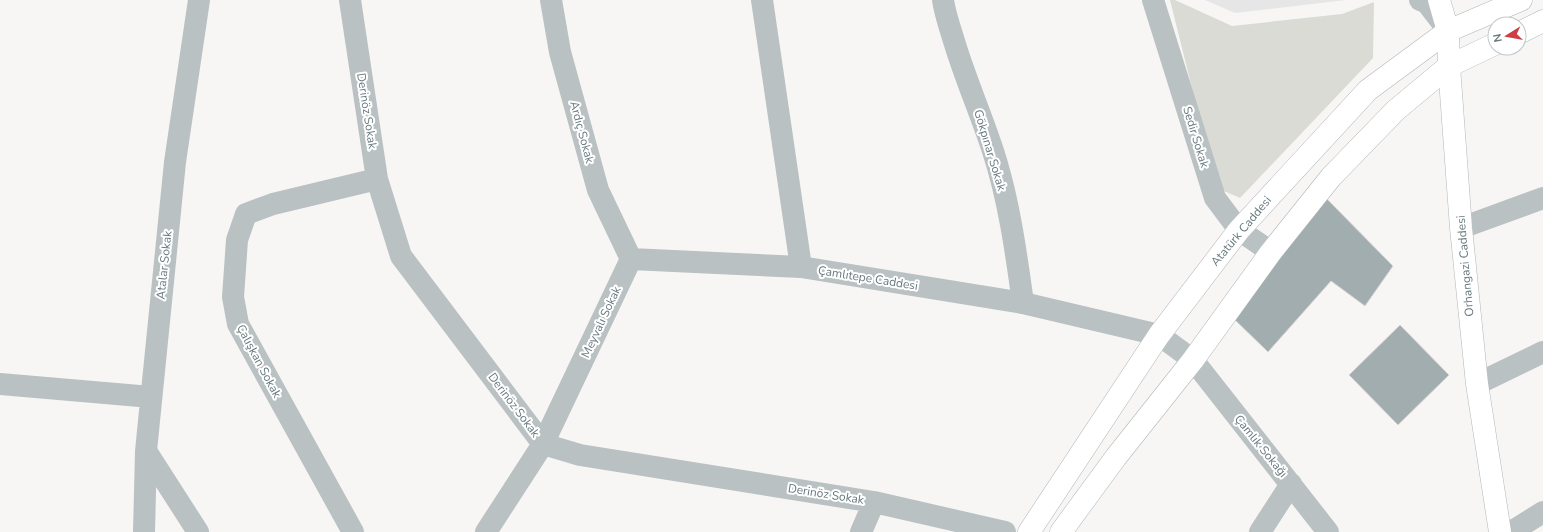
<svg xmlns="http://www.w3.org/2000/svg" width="1543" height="532" font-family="'Nunito Sans',sans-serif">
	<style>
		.built { fill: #e5e6e5 }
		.green { fill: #d9dbd4 }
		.building { fill: #a2adaf; stroke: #d9d8d7 }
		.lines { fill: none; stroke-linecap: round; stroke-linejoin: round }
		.secondary-casing { stroke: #afb7b9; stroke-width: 23 }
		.primary-casing { stroke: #afb5b7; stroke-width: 23 }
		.minor { stroke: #bac1c2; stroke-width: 22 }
		.tertiary { stroke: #bac1c2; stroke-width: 22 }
		.secondary { stroke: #fff; stroke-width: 22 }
		.primary { stroke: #fff; stroke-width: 22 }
		.labels { text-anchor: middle; stroke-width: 4; stroke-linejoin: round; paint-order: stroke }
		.street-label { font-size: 12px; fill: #66797c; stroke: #fff }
	</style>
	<rect width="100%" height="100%" fill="#f7f6f5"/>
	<path class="built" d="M1205,0H1346L1235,13Z"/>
	<path class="green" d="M1170,0H1175L1232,26L1342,14L1374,2L1373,58L1240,198L1217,188Z"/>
	<path class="building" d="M1326,198L1393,266L1365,306L1331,281L1268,352L1234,319Z
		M1400,325L1449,375L1398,425L1349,375Z"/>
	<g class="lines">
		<g class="secondary-casing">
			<path id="secondary" d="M1439,0L1448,31L1449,66L1461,228L1477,384L1500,532"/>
		</g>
		<g class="primary-casing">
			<path id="primary" d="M1519,33L1543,21
				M1029,532L1159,335L1239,230L1368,90L1448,31L1521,0
				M1061,532L1116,457L1193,360L1271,252L1331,177L1396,110L1449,66L1495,44"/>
		</g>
		<path class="minor" d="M350,0L377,179L401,256L543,444L580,455L874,502L1005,532
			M551,0L560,52L598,190L631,259
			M943,0C945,14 950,28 954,41C965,78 981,114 993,151C1009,200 1016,252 1023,303
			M1153,0L1215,198L1239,230L1271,252
			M1420,0L1427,3L1447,29
			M1461,228L1543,198
			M1193,360L1328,532
			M0,384L151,397
			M1477,384L1543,352
			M146,451L198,532
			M144,532L146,451L175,162L199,0
			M353,532L238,324L233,297L237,240L246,214L273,204L377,179
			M486,532L543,444L631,259L801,267
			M861,532L874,502
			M1260,532L1291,484
			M1511,532L1543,512"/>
		<path class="tertiary" d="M762,0L801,267L1023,303L1159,335L1193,360"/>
		<use href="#secondary" class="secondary"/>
		<use href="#primary" class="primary"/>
	</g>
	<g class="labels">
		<g class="street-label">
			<text transform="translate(367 111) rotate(81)" y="4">Derinöz Sokak</text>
			<text transform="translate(582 132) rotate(75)" y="4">Ardıç Sokak</text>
			<text transform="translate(1196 137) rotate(73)" y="4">Sedir Sokak</text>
			<text transform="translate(990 150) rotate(73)" y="4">Gökpınar Sokak</text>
			<text transform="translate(1241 231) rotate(-50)" y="4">Atatürk Caddesi</text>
			<text transform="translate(164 265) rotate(-84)" y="4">Atalar Sokak</text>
			<text transform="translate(1465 266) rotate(-95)" y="4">Orhangazi Caddesi</text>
			<text transform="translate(868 278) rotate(9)" y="4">Çamlıtepe Caddesi</text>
			<text transform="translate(601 322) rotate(-65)" y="4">Meyvalı Sokak</text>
			<text transform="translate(259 361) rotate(62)" y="4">Çalışkan Sokak</text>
			<text transform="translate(514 405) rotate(53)" y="4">Derinöz Sokak</text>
			<text transform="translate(1261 446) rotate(51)" y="4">Çamlık Sokağı</text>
			<text transform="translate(826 494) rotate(9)" y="4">Derinöz Sokak</text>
		</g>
	</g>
	<g transform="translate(1507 36) rotate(259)"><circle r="19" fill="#ffffff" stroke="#c2c9cb"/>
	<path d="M0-3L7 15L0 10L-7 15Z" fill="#ce3e43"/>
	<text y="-6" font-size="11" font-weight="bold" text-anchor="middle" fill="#66797c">N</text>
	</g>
</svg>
